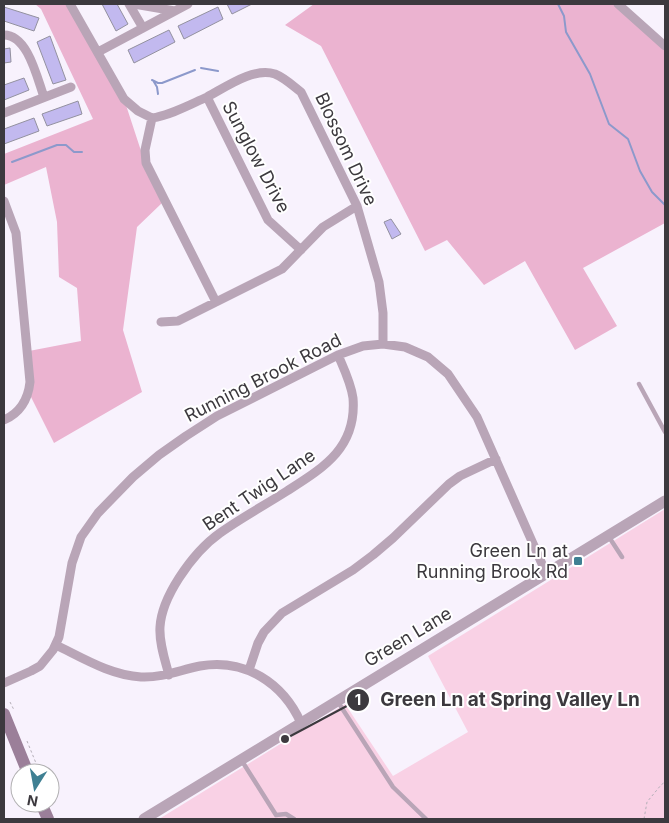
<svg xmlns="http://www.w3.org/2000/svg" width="669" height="823" font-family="Inter,sans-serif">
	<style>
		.green { fill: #f9d1e5 }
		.forest { fill: #ebb3d0 }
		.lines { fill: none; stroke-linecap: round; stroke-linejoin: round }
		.stream { stroke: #8c99cb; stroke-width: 2 }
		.building { fill: #c2b9ef; stroke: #93919f }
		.path { stroke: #b4afb8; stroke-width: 1; stroke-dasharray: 2.5 2.5; stroke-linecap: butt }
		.service { stroke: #b9a5b7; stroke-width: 4.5 }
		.minor { stroke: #b9a5b7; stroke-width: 9 }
		.tertiary { stroke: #b9a5b7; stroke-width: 11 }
		.secondary { stroke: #9b7f99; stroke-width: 12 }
		.poi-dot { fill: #3f8093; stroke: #fff; stroke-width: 2 }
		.labels { text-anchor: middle; stroke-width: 4; stroke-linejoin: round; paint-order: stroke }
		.street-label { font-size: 18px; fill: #3c393e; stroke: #fff }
		.poi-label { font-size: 18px; fill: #3c393e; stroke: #fff; text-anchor: end }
		.leader { fill: none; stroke: #3c393e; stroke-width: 2 }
		.callout-dot { fill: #3c393e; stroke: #fff; stroke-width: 2 }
		.mark-label { font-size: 15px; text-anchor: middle; font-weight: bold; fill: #fff }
		.callout-label { font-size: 19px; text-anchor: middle; font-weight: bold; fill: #3c393e; stroke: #fff; stroke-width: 4; stroke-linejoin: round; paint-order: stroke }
	</style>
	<rect width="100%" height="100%" fill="#f8f2fd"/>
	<path class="green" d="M665,509V819H159L345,704L393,776L468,732L428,656Z"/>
	<path class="forest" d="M35,4H69L124,99L143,157L162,203L137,227L123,330L142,392L54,443L29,393V351L81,341L77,288L59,277L57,222L46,167L4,185V154L93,119L41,9Z
		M314,4H619L665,44V223L583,268L617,326L575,350L525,261L484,285L447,240L425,251L321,46L285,25Z"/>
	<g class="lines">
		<path class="stream" d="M558,4L564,16L566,32L590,74L609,124L628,139L640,171L652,192L665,205
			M201,68L218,71
			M152,80L158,83H162L195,70
			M154,82L157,87L158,94
			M12,162L57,145H66L74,152H82"/>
	</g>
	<path class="building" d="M102,4H117L128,24L116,31Z
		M227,4H252L232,14Z
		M4,7L39,18L34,31L4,21Z
		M218,7L223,19L184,39L178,26Z
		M169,30L175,42L134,63L128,50Z
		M50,36L66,80L53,84L37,42Z
		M10,48L11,62L4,63V49Z
		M24,78L29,90L4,100V85Z
		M78,101L82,114L47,126L42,114Z
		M34,118L39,131L4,144V129Z
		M391,219L401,234L392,239L384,222Z"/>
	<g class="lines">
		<path class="path" d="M10,702L14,710
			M27,741L40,773
			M644,819L647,802L661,785L665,782"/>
		<path class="service" d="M639,384L665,432
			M609,537L622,557
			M338,702L393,787L426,819
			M242,761L276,815
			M276,815L286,814L294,819"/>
		<path class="minor" d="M70,4L124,99L138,111L152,118C171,115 189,105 207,97C226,87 253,67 275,74C285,78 293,86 301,92L357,206L379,282L383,313V344
			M129,4L143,28
			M134,4L175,11
			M618,4L665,46
			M4,35C28,35 37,78 44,97
			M98,52L188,4
			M207,97L268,220L301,250
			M4,113L71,87
			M152,118L145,150L146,163L216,302
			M4,201L16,233L30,382C28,400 20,413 4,420
			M161,322L178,321L282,269L323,227L357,206
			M56,645C83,658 110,675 141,677C162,678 180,670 200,666C245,658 283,683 301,723
			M249,670L258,643L264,632L282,613L353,570L373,555L393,538L449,484L460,476L496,459
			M169,675C165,660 159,643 160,627C161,610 170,592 179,578C190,561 203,545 220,533C241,518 265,505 287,491C323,468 357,448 353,398C351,383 344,369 338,355
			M4,683L31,671L40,666L53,650L59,637L72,563L81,537L98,513L133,477L159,455L186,436L217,416L338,355L363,346L383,344L405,347L428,357L448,374L477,417L546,573"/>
		<path class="tertiary" d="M144,819L665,501"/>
		<path class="secondary" d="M4,714L28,773
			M41,803L48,819"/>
	</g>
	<rect class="poi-dot" x="573" y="556" width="10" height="10" rx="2.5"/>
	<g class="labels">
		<g class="street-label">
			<text transform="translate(346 149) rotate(65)" y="6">Blossom Drive</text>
			<text transform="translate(256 157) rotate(62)" y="6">Sunglow Drive</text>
			<text transform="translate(263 378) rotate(-27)" y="6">Running Brook Road</text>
			<text transform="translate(259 490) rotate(-34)" y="6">Bent Twig Lane</text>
			<text transform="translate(408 637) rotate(-31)" y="6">Green Lane</text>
		</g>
		<g class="poi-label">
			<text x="568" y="557">Green Ln at<tspan x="568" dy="21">Running Brook Rd</tspan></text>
		</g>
	</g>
	<path class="leader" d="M285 739L358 700"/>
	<g class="callout-dot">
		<circle cx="285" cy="739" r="5"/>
		<circle cx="358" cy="700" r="12"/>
	</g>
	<g class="mark-label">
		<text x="358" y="705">1</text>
	</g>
	<g class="callout-label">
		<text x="510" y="706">Green Ln at Spring Valley Ln</text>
	</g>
	<rect width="669" height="823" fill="none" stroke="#3c393e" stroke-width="10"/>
	<g transform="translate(35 788) rotate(191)"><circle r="24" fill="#ffffff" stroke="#b1b0b2"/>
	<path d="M0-4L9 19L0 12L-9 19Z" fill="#3f8093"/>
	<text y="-8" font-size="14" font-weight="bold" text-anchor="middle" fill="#3c393e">N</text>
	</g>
</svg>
